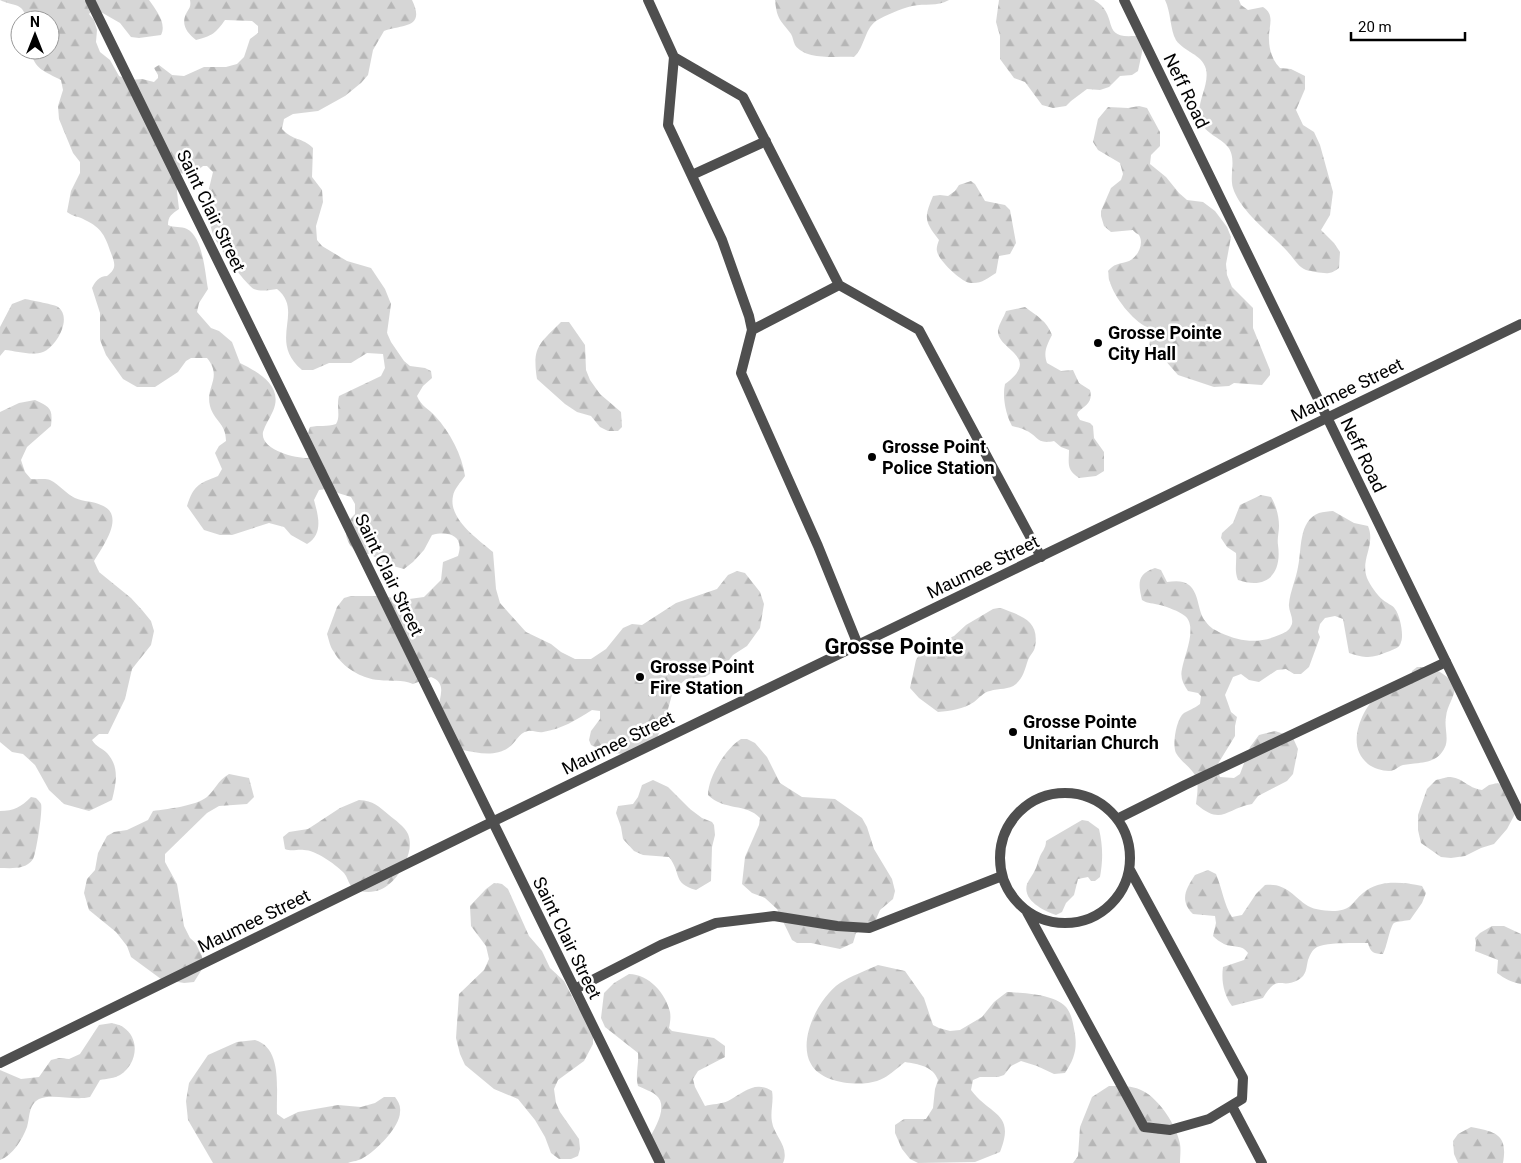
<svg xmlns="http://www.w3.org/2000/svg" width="1521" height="1163" font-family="Roboto,sans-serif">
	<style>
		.forest { fill: url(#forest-firs); fill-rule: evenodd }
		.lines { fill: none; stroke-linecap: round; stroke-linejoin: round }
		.service { stroke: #4f4f4f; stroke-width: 10 }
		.minor { stroke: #4f4f4f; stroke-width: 10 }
		.poi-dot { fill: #000; stroke: #fff; stroke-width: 2 }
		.labels { text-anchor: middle; stroke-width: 5; stroke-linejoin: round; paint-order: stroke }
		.street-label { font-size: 18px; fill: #000; stroke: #fff }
		.poi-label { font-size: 18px; font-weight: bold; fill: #000; stroke: #fff; text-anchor: start }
		.district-label { font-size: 22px; font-weight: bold; fill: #000; stroke: #fff }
	</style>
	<defs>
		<pattern id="forest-firs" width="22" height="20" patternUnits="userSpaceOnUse" patternTransform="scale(1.25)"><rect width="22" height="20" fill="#d6d6d6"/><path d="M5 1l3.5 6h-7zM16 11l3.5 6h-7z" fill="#b6b6b6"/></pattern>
	</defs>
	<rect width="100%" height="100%" fill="#fff"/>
	<path class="forest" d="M0,0H149C156,10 167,23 161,35L139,38L131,37L120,23L94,8L89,14L94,20L97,30L96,42L100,52L110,60L119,76L130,80L142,79L154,82L158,78V75L154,68L159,65L172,75L184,76L204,67H226L237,64L244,57L250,39L258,33V26L252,21L225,20C216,33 212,36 196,40C187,33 180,24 187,12C190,7 191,6 190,0H412C426,29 402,24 384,31L373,50L368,75L361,83L345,96L318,111L293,114L284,119L282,129C293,141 302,137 313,148L312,177L322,190L323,202L316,226L317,240L322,246L347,261L371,268L385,289L391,304L387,333L391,342L404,361L410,366L425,368L431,371L432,378L423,386L417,396C421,406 429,409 435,416C450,432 462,455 465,476C461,482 454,489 453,496C448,519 478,539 493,552L496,589L500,603L526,632L551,644L561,652L575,659H591L606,649L623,628L632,624L642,625L676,603L717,589L728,575L737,571L745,573L760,592L764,604L760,628L747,646L733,655L726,664L705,677L686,679L673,691L665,720L654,744L632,755L605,752L591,745L589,740L591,731L600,719V711L592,710C576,720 562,729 543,732C538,733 533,730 528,731C518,733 516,743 508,748C495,757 477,753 463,750C455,740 446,729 440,718C433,704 452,685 431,677L413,684C402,679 391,682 379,680C362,679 342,667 334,652C330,647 329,640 327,634L337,607L344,598L351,596H383L402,600L424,597L441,580L443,562L458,556C465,535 448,531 432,535L424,550L413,562L404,569L386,564L370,554H358C344,541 341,528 355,514V504L351,497L338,493L330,488L319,490L314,500C318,515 324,534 307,544L291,535L284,527L269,523L232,535H220L204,530L187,506C194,485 198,484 218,476L222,469L215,453L219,446L226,441C226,423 214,421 210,406C205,386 223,378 207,358H191L186,361L178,372L155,387H137L123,379L106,355L100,340V313L92,288C95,282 99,276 107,276C117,268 115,264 111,253C105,236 102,228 85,220C79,216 73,217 67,212L71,191L80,173V162L73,153L59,119L58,106L63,90L61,80C46,72 33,69 31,50H50V20H27C22,1 14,7 0,0ZM203,166H207L213,172L205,205C210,215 209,224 213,234C215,243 247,286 254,289C261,292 270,290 277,289C305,312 267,340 302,370H313L329,363H351L367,353L383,354L385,368L381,376L339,396C336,407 341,416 336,424C326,427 320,425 310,427C306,436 309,444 313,453L308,458C295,458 260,450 263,432C265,425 270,418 273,411C284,386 258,372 240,363L232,342L219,331L211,328L197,312L199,303L208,289C205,273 203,237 187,229C181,226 174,228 168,225C168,216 172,214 179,209L177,192L178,173L187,174L191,176Z
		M775,0H949C936,7 926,3 912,6C900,9 886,15 876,21C864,30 865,47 854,57C837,56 806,61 795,45C793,41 793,37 791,34C780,19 777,20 775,0Z
		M999,0H1094C1122,16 1096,42 1142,35L1144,43L1138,71L1132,75L1120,76L1109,87L1100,90L1087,89L1071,101L1066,106L1053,108L1042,105L1025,82L1014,78L1000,59V36L996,22Z
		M1165,0H1239L1241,5L1248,10L1263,7C1276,15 1268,27 1269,40C1269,50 1273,61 1280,68L1291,69L1305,76V89L1296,110L1303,125L1314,132L1320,145L1333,192L1330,215L1321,230L1334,243L1340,252L1339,268C1336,270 1332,273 1329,273C1324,274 1311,271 1306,270C1298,267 1293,257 1287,251C1271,234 1240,211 1233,188C1229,175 1237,159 1228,147C1220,137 1205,134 1201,121C1194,105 1210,86 1206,69C1202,54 1184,52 1176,40C1170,30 1171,12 1165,0Z
		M1139,106L1147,108L1160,132V146L1151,155L1150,164L1166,177L1179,193L1187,200L1203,202L1215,211L1227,227L1231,237L1226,264L1227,275L1232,287L1253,308V328L1270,370V375L1262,385L1234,383L1229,386L1214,387L1178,375L1164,359H1155L1149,355L1150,338L1147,327C1133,321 1114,297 1110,282C1108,279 1109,274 1108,271C1114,264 1118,264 1126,262C1136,260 1145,245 1139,235C1139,235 1133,231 1133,230L1111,232L1104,226L1101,216V211L1111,188L1121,180L1123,174L1120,163L1098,150L1093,142L1098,119L1108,107L1128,108Z
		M971,181L975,184L985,201L1005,205L1010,210L1016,243L1010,254L999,256L996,273C988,278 981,284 971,283C962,283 938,260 937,251C936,248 938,243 939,240C924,221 924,218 933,196L940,195L948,196L955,191L959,185Z
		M25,299C31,300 56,305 58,307C73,318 56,347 43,352C32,356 16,351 5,350L0,356V327L12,304Z
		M1025,307C1037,316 1047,321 1052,335C1047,345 1043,352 1047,363L1061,371L1073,370L1079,383L1090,390C1093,402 1086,405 1078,412L1077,415L1080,420L1090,423L1093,426L1094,438L1104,452V471L1096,476L1079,478C1066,469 1069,464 1069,450L1061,447L1054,441C1036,445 1038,435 1025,430C1021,428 1016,427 1012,426C1006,415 1002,397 1005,384C1043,356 996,350 998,330C999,324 1004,317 1006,311Z
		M561,322H569L585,345L586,370L590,380L600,394L621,412L622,427L618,431H608L600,427L591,416L577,412L565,404L537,379C532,347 539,344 561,322Z
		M35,400C50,407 53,408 51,426L27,447L21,460L25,472L31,479C36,480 45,478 50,480C59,484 66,494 75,498C84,502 93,501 101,505C127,515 102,547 94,561L99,572L131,598L142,610L151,621L154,631L151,645L132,669L125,699L108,734H99L92,740C96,747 102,748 107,753C120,767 116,784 112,800L89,811L64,804L49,790L35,765L23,754L12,752L0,742V412L19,403Z
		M1261,495L1271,497C1276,505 1279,516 1279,526C1279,532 1277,539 1278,545C1282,574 1267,590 1238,580C1234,571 1237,562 1236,553L1227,547L1221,538L1222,533L1233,523L1240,505Z
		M1333,511L1354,523L1368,526C1376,545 1360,559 1367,578C1370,585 1377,595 1383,600C1386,603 1393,605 1395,609C1400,615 1404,635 1401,642C1400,648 1394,649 1390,651C1372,658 1368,659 1349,653L1343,619L1335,616L1325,618L1320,624L1318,632L1320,637L1309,667L1301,674H1294L1286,669L1277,670L1259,682L1249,680L1241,674L1233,677L1225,695L1231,712L1237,717L1235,726V736L1216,767L1220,777L1234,778L1240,774L1250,747L1259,735L1275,731L1287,735L1293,738L1298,749L1293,774L1287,781L1258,796L1252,804C1225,809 1222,826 1196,804C1197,796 1199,784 1196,777C1192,768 1181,762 1176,753C1172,745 1176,719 1184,713C1189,710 1195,708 1200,704L1201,696L1198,693L1188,691C1183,684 1180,677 1182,669C1184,656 1198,627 1185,616C1179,611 1167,607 1160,605C1153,603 1148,604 1142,600C1138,583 1137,574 1155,568L1161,570L1167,582C1174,581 1183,580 1189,585C1200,594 1197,612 1206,622C1210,628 1215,630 1221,633C1241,642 1259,644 1279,635C1284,633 1289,631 1291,626C1295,619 1288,611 1289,604C1290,592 1296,579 1298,567C1302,550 1298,521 1319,513C1323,512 1329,511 1333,511Z
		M1001,608C1021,616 1040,620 1035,647C1034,652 1030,655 1028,660C1025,669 1023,678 1016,684C1009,690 999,688 990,691C984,692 979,698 974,702C963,709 951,711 938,712L919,698L910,688L916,660L922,650L954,636L966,625L993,609Z
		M1417,667C1435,667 1442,672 1455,684C1456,696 1447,705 1446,717C1444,726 1449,739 1445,747C1437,765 1419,762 1403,765C1397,767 1395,771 1389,771C1382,771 1373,768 1368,764C1352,751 1355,731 1364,713C1369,703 1380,691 1389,684C1394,681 1404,681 1411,679L1412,671Z
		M741,739H747L755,743L767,757L780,783L802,797L835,799L862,818L867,827L874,849L892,879L895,891L893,899L880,910L874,924L856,933L853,943L840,949L811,943H797L792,940L777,909L765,898L752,893L742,884L745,857L759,825L760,818C746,803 724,811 708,795C708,777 726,748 741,739Z
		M229,774L249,778L254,797L247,804L219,806L207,813L165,854V862L177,884L184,926L190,938L200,947L204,966L194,982L184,983L161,979L131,957L127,946L116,932L89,910L84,893L87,879L95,870L98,853L107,836L114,832L127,830L148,820L153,811C167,809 196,806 207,797C216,789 217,781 229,774Z
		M1448,777C1463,777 1467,788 1482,790L1489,785L1498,783L1515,796L1516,812L1507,829L1494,844L1481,848L1465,856L1451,858L1441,857L1421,843L1418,830V815L1427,789L1436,780Z
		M653,780L668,787L690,809L702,818L712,822L714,825L715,835L712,847L711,881L696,890C672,883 682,874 669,857L643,855L634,851L623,839L621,827L616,813L618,806L633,804L638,797L642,785Z
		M31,797L36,798C37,799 41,803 41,804C43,809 36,855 33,859C26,870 11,868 0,868V811C14,811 21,807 31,797Z
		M359,800C374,801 378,806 389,815C395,820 404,826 408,834C412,844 409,854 405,863C396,881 382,896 360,891C347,888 350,879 343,872C335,864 315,850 304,850C297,849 292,852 285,849L283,837L289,832L308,829L340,808Z
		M1082,820L1088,821L1099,829C1103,846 1103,860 1100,877L1095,881H1091L1088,877L1078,879L1074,895L1066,903L1062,912L1056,915C1045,911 1022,901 1027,884C1029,879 1033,875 1035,870C1037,867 1037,863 1039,859C1041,852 1046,849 1046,841Z
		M1208,870L1216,874C1222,888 1224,905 1232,917L1242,915L1256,894L1265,885C1287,883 1292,896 1308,906C1314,910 1328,911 1335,911C1352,910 1352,902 1363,893C1378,879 1404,882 1422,886L1426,893L1422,903L1410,920C1406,921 1398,921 1394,923C1390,926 1387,947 1383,954C1374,954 1370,952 1368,943C1356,943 1326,942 1317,947C1312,950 1310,955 1308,960C1306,968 1307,975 1298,980C1279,990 1279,972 1263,998L1232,1006C1224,995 1221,981 1223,967L1244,960L1248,953C1242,944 1233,948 1224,944C1220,942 1216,939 1213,936L1216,923L1215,916L1193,914C1179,900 1186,889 1195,875Z
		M494,883L502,884L508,889L529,936L542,951L550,968L564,981L577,1006L593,1026V1044L584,1061L558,1080L554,1089L556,1103L560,1112L579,1139L580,1149L578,1156L571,1159H559L551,1153L545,1137L535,1120L518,1099L494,1089L465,1065L460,1054L456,1038L459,994L484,970L489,959L486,946L471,926L470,906L486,889Z
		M1492,926H1504L1521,934V984C1511,982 1505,979 1497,973L1498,960L1475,951L1476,943L1475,938L1480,933Z
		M878,965L905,971L924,998L933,1025L939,1028L950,1031L960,1030L982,1017L994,1002L1007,992C1024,993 1054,994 1066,1007C1071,1013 1073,1022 1074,1029C1078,1047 1075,1058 1065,1073L1054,1074L1037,1066L1021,1061L1011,1066L1004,1075L998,1077H980L973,1080L971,1090C990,1116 1016,1112 1000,1152L975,1162L918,1163L910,1159L902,1149L895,1133V1125L904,1119H926L933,1108L935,1089L938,1080C933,1066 918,1064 905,1062C896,1069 887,1078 877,1081C858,1087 821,1083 811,1064C797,1040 819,997 840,983C851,976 865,971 878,965Z
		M629,974C649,974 666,994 670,1012C671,1018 670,1023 669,1028L672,1031L714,1038L725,1046V1057L698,1071L693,1079L695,1087L705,1106C712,1104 722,1104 728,1101C743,1093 755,1080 772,1091C774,1101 770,1112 772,1122C774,1136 790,1147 783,1163H663L649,1139C655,1128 669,1106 656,1095C651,1091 644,1089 638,1086C635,1075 639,1065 638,1053L605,1027L601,1018L604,993L614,983Z
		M112,1023C115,1024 121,1025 123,1027C141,1039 137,1064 120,1075C115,1078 106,1079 100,1080L90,1097C74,1101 52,1093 39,1099C28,1105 30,1118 27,1127C22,1140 13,1155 0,1160V1070L21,1079L39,1077L51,1060L59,1058L69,1059L80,1054L99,1025Z
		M255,1040C283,1048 276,1090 277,1114L284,1119L298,1112L338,1105L361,1107L375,1103L384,1097H395C398,1101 401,1106 400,1112C400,1127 376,1151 363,1158C359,1161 353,1161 348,1163H213L188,1120L186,1101L189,1083L208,1055L237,1042Z
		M1109,1086C1120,1086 1132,1085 1143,1091C1159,1099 1177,1126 1180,1144C1181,1150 1180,1157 1180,1163H1073L1078,1156L1080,1127L1092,1097Z
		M1471,1127C1496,1132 1508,1134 1503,1163H1458L1454,1154L1453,1141L1458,1134Z"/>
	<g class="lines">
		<path class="service" d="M648,0L674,57L668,125L722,240L749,316L752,330L741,373L818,546L858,645
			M674,57L743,97L839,285L919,330L1041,557
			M692,175L766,141
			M752,330L839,285
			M1000 858a65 65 0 1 1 130 0a65 65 0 1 1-130 0Z
			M1117,819L1185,785L1446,662
			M1027,912L1144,1127L1170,1130L1209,1119L1242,1099L1243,1078L1130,870
			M575,989L661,945L716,923L774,916L837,926L869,928L1002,876
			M1232,1106L1262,1163"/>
		<path class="minor" d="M90,0L660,1163
			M1124,0L1521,816
			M0,1063L492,822L1521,324"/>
	</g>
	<g class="poi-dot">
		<circle cx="1098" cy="343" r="5"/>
		<circle cx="872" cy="457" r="5"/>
		<circle cx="640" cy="677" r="5"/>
		<circle cx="1013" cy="732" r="5"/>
	</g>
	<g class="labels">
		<g class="street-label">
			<text transform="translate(1186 91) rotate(64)" y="6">Neff Road</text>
			<text transform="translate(211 211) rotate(64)" y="6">Saint Clair Street</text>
			<text transform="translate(1347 390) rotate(-26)" y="6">Maumee Street</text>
			<text transform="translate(1363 455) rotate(64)" y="6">Neff Road</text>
			<text transform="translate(983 567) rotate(-26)" y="6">Maumee Street</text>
			<text transform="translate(389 575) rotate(64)" y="6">Saint Clair Street</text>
			<text transform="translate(618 743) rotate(-26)" y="6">Maumee Street</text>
			<text transform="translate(254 921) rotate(-26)" y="6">Maumee Street</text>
			<text transform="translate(567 938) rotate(64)" y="6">Saint Clair Street</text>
		</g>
		<g class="poi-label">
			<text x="1108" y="339">Grosse Pointe<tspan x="1108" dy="21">City Hall</tspan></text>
			<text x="882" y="453">Grosse Point<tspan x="882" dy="21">Police Station</tspan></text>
			<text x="650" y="673">Grosse Point<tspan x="650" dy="21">Fire Station</tspan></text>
			<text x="1023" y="728">Grosse Pointe<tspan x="1023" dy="21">Unitarian Church</tspan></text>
		</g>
		<g class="district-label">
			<text x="894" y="654">Grosse Pointe</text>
		</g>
	</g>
	<g transform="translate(35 35)"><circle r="24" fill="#ffffff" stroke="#999999"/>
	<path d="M0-4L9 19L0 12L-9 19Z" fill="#000000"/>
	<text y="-8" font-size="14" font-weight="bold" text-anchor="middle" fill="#000000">N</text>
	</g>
	<path d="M1351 32v8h114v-8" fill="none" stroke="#000000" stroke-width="2.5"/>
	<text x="1358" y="32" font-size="15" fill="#000000" stroke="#ffffff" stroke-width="4" paint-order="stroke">20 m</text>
</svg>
